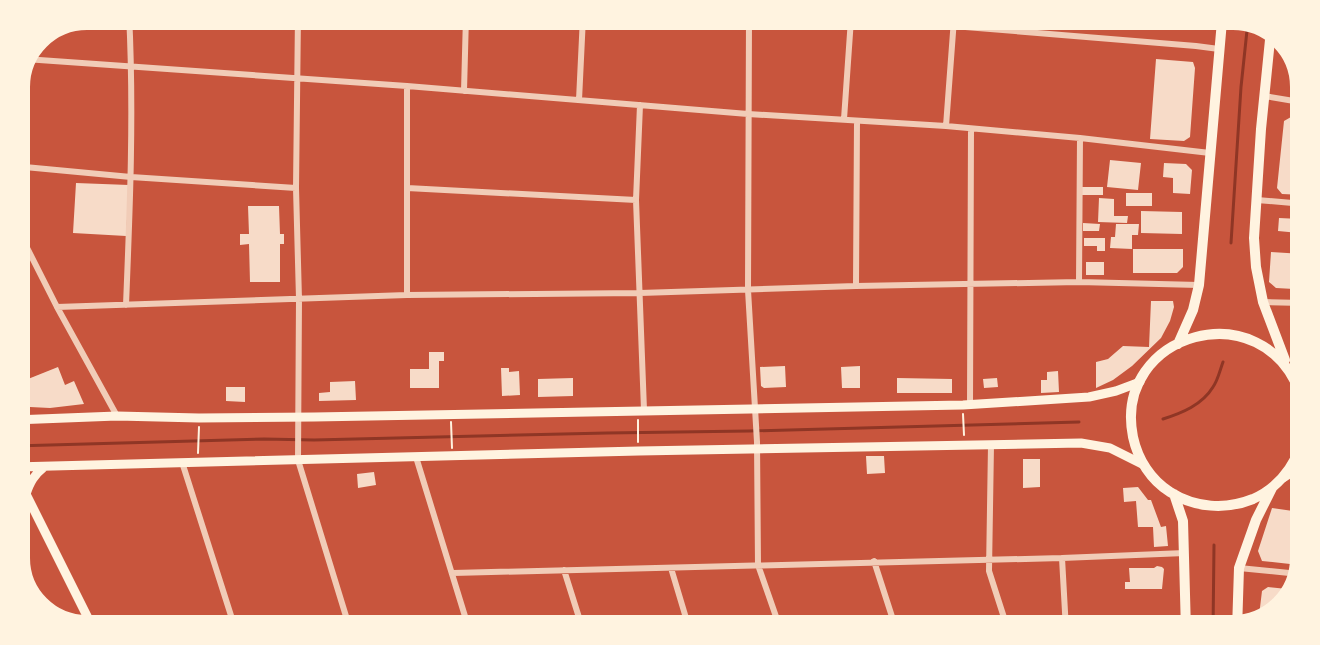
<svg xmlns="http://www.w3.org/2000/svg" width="1320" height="645" font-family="Figtree,sans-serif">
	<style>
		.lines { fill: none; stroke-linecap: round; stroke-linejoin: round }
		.stream { stroke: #8f3625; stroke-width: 3 }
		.building { fill: #f7dbc8 }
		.path { stroke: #fff3e0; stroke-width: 2 }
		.minor { stroke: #f1ccb7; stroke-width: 6 }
		.secondary { stroke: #fff3e0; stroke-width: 9 }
		.trunk { stroke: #fff3e0; stroke-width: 10 }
		.rim { fill: none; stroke: #fff3e0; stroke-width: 4 }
	</style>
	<rect width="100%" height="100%" fill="#c8553d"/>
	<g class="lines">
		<path class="stream" d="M1231,243L1241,87L1248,21
			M1163,419C1182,413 1202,405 1213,387C1218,380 1220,370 1223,362
			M14,446L264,439L314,440L607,433L749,431L1079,422
			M14,551L40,601
			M1213,631L1214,545"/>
	</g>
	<path class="building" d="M1156,59L1193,62L1195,68L1190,137L1184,141L1150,139Z
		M1291,117L1305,118L1304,195L1282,194L1277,188L1284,121Z
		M1110,160L1141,163L1138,190L1107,187Z
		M1164,163L1186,164L1192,170L1190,194L1173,193V178L1163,177Z
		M76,183L129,185L126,236L73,233Z
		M1082,187H1103V195H1082Z
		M1126,193H1152V206H1126Z
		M1099,198L1114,199V216H1128L1127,223L1098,222Z
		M248,206H279L280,234H284V244H280V282H250L249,244L240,245V234H249Z
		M1141,211L1182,212V234L1141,233Z
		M1279,218L1300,219L1299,233L1278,231Z
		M1083,223L1100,224L1099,231H1083Z
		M1116,224H1139L1138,235H1132V249L1110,248L1111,237H1115Z
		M1084,238H1105V251H1097V246H1084Z
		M1133,249H1183V267L1177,273H1133Z
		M1271,252L1303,254V285H1294V289L1276,288L1269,282Z
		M1086,262H1104V275H1086Z
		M1151,301H1173L1174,307L1170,321L1161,338L1132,366L1113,380L1096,388V362L1108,359L1123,346L1149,347Z
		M429,352H444V361H439V388H410V369H429Z
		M785,366L786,387L764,388L761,386L760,367Z
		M860,366V388H842L841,367Z
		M58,367L65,385L74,381L84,404L50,408L30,407L28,379Z
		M501,368H509V372L519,371L520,395L502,396Z
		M1058,371L1059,392L1041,393V380H1047V372Z
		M573,378V396L538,397V379Z
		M897,378L952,379V393H897Z
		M997,378L998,387L984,388L983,379Z
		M355,381L356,400L319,401V393L330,392V382Z
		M226,387H245V402L226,401Z
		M866,456H884L885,473L867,474Z
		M1023,459H1040V487L1023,488Z
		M374,472L376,485L358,488L357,474Z
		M1138,487L1148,500H1151L1161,527L1166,526L1168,546L1154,547L1153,527H1138L1136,501L1124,502L1123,488Z
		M1272,508L1300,512L1299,565L1262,561L1258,551Z
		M1157,566L1162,567L1164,569L1162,589H1125V582H1130L1129,568H1154Z
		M1268,587L1287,589L1286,605L1273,619L1258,624L1262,591Z"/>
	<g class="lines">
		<path class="path" d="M963,414L964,435
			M638,420V442
			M451,422L452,448
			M198,453L199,427"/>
		<path class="minor" d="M298,15L296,188L299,299L298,460L349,626
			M749,18L748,290L757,442L758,565L780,628
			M953,26L1196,46L1219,49
			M25,59L407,86L748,114L946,126L1080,138L1210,153
			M407,86V295
			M464,91L466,16
			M1264,96L1306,103
			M579,100L583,17
			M640,105L636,200L644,410
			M844,119L851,19
			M946,126L954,19
			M14,166L131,177L296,188
			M407,188L636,200
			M1257,200L1304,204
			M14,222L57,307L117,416
			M1079,282L1080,138
			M856,286L857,121
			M1263,302L1303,303
			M126,305C130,208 134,111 129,14
			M57,307L407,295L640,293L856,286L1079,282L1199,285
			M970,404L971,129
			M991,445L989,571L1008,630
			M416,457L468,626
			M182,462L234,625
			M1062,558L1066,630
			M874,561L896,629
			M671,568L689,628
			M1239,568L1299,574
			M564,570L582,627
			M453,573L1062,558L1185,553"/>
		<path class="secondary" d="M14,420L117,416L199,418L314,417L963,405L1089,397L1116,391L1140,382
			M14,467L639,451L1081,443L1110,448L1144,465
			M14,470L91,624
			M1283,478L1300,467
			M26,494C30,482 34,475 44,467"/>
		<path class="trunk" d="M1271,30L1261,129L1254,238L1256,267L1263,302L1285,360
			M1178,344L1193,310L1199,285L1222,21
			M1301,446C1292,469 1276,489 1253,499C1226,510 1195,508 1170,492C1151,480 1138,460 1133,437C1112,333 1263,289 1301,395
			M1174,494L1183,521L1186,631
			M1237,630L1239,568L1256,520L1272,488"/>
	</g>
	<path d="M0 0H1320V645H0ZM87 28H1233A59 59 0 0 1 1292 87V558A59 59 0 0 1 1233 617H87A59 59 0 0 1 28 558V87A59 59 0 0 1 87 28Z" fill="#fff3e0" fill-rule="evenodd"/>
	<path class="rim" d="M87 28H1233A59 59 0 0 1 1292 87V558A59 59 0 0 1 1233 617H87A59 59 0 0 1 28 558V87A59 59 0 0 1 87 28Z"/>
</svg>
